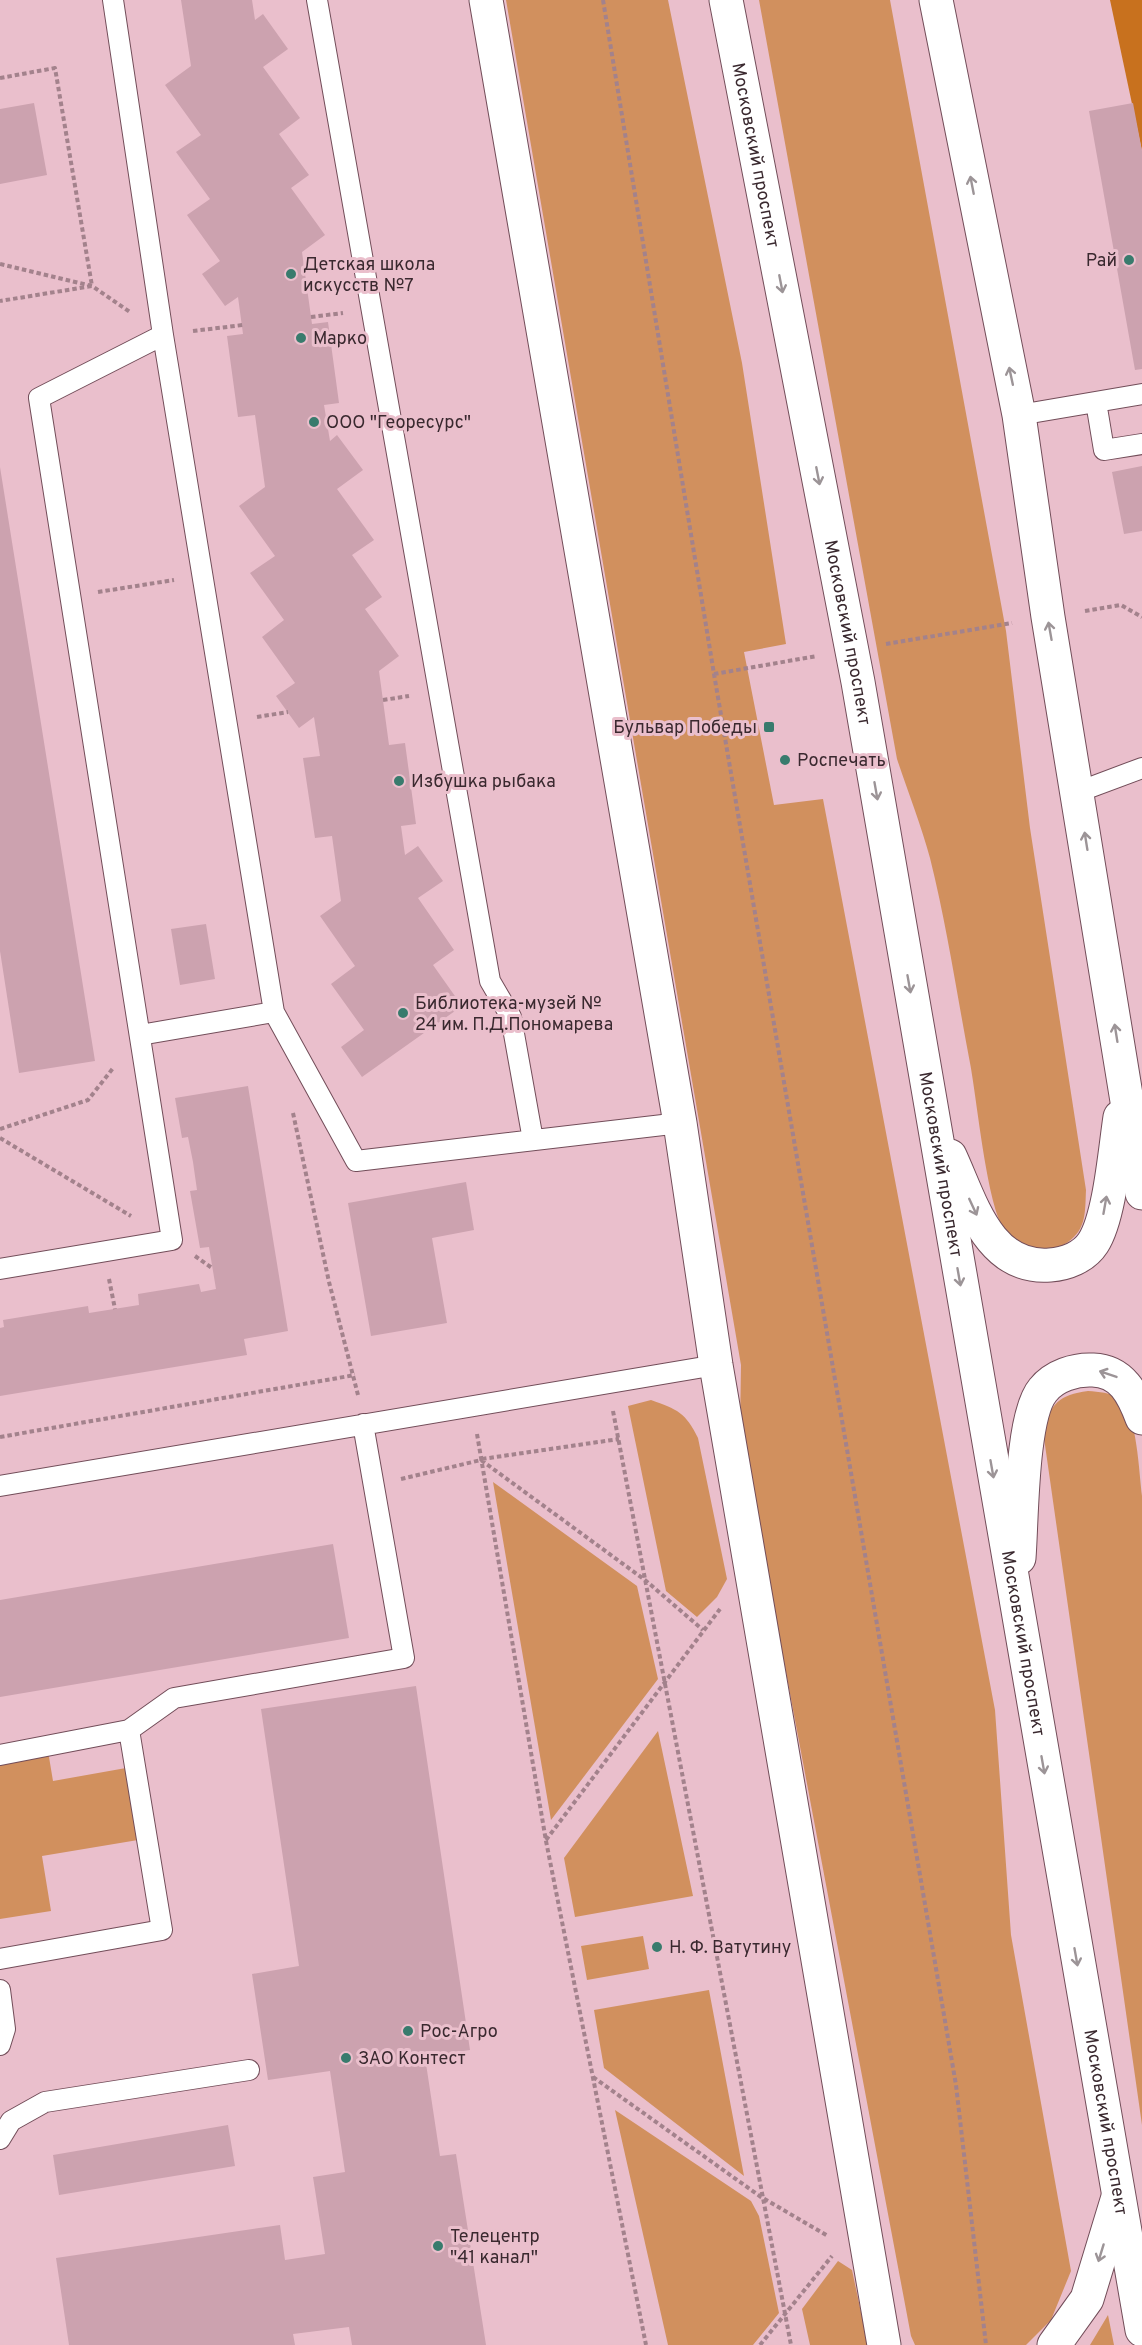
<svg xmlns="http://www.w3.org/2000/svg" width="1142" height="2345" font-family="Overpass,sans-serif">
	<style>
		.green { fill: #d1905e }
		.forest { fill: #c8711e }
		.building { fill: #cca2af }
		.lines { fill: none; stroke-linecap: round; stroke-linejoin: round }
		.lane-casing { stroke: #724d59; stroke-width: 22 }
		.street-casing { stroke: #724d59; stroke-width: 35 }
		.secondary-casing { stroke: #724d59; stroke-width: 35 }
		.primary-casing { stroke: #724d59; stroke-width: 35 }
		.path { stroke: #a3828c; stroke-width: 4; stroke-dasharray: 4.5 3; stroke-linecap: butt }
		.lane { stroke: #fff; stroke-width: 20 }
		.street { stroke: #fff; stroke-width: 33 }
		.secondary { stroke: #fff; stroke-width: 33 }
		.primary { stroke: #fff; stroke-width: 33 }
		.oneway { stroke: #9c9497 }
		.poi-dot { fill: #387b6d; stroke: #eabfcc; stroke-width: 2 }
		.labels { text-anchor: middle; stroke-width: 6; stroke-linejoin: round; paint-order: stroke }
		.street-label { font-size: 18px; fill: #3a292f; stroke: #eabfcc }
		.poi-label { font-size: 18px; fill: #3a292f; stroke: #eabfcc; text-anchor: start }
	</style>
	<rect width="100%" height="100%" fill="#eabfcc"/>
	<path class="green" d="M506,0H668L742,363L786,644L744,652L774,805L823,799L995,1710L1011,1935L1071,2271L1051,2320L1026,2345H915L911,2336L740,1428L741,1365Z
		M759,0H890L1006,631L1030,828L1086,1190C1085,1210 1087,1229 1068,1242C1047,1257 1022,1253 1005,1231C987,1207 977,1099 970,1063C957,995 947,926 930,858C921,825 908,792 897,759Z
		M1088,1391C1099,1392 1110,1392 1120,1399C1137,1412 1139,1474 1142,1496V2125L1043,1431C1051,1403 1059,1395 1088,1391Z
		M651,1400C677,1409 686,1413 698,1438L727,1579L717,1597L697,1617L666,1591L628,1406Z
		M493,1482L637,1586L658,1679L551,1820Z
		M658,1731L693,1896L575,1917L564,1858Z
		M48,1751L53,1781L126,1768L138,1840L42,1856L51,1911L0,1919V1759Z
		M643,1936L649,1969L587,1980L581,1946Z
		M709,1990L744,2176L604,2068L594,2010Z
		M615,2110L751,2201L759,2216L779,2313L753,2345H668Z
		M838,2261L852,2270L868,2345H810L802,2309Z
		M1108,2315L1114,2345H1090Z"/>
	<path class="forest" d="M1110,0H1142V151Z"/>
	<path class="building" d="M181,0H252L255,20L263,14L288,49L263,67L300,118L279,134L309,175L291,188L325,235L302,252L312,324L328,322L339,403L324,405L330,441L337,435L363,470L337,489L374,540L352,555L382,597L365,609L399,656L379,671L389,745L405,743L416,824L401,826L405,855L418,846L443,881L418,898L454,950L433,965L462,1006L362,1077L341,1047L364,1030L331,984L355,966L320,916L341,901L332,836L315,838L303,758L320,756L314,717L299,728L276,696L295,683L262,637L284,620L250,573L275,556L239,506L265,487L255,415L238,417L227,336L243,334L238,297L225,306L202,274L220,261L187,215L210,199L176,152L201,135L165,85L191,66Z
		M34,103L47,175L0,184V109Z
		M1133,103L1142,151V369L1135,370L1089,111Z
		M1142,466V531L1124,534L1112,472Z
		M0,467L95,1061L19,1073L0,951Z
		M206,924L215,979L180,985L171,929Z
		M248,1086L288,1331L244,1339L247,1355L0,1396V1328L4,1327L3,1320L88,1306L89,1313L139,1305L138,1294L199,1284L201,1292L216,1289L209,1247L200,1248L190,1191L197,1190L193,1162L188,1137L182,1138L175,1098Z
		M466,1182L474,1230L432,1238L447,1323L371,1336L348,1203Z
		M333,1544L349,1638L0,1697V1600Z
		M416,1686L470,2050L425,2057L440,2156L456,2154L486,2345H352L349,2327L293,2334L295,2345H69L56,2258L280,2225L285,2260L325,2254L313,2177L345,2172L330,2071L268,2080L252,1974L299,1966L261,1709Z
		M228,2125L235,2166L59,2195L53,2155Z"/>
	<g class="lines">
		<g class="lane-casing">
			<path id="lane" d="M113,0L163,335L274,1012L356,1161L680,1123
				M317,0L490,981L511,1017L533,1140
				M1096,402L1104,450L1142,444
				M1019,415L1142,394
				M1078,792L1142,768
				M140,1035L274,1012
				M0,1269L172,1240L39,398L163,335
				M0,1486L716,1365
				M0,1755L129,1730
				M0,1959L162,1930L129,1730L174,1698L404,1658L363,1424
				M0,1990L5,2029L0,2045
				M0,2139L11,2121L45,2102L249,2070"/>
		</g>
		<g class="street-casing">
			<path id="street" d="M486,0L680,1123L716,1365L884,2345"/>
		</g>
		<g class="secondary-casing">
			<path id="secondary" d="M1054,2345L1087,2299L1118,2197"/>
		</g>
		<g class="primary-casing">
			<g id="primary">
				<path id="s1" d="M726,0L858,682L1142,2330"/>
				<path d="M936,0L1019,415L1048,617L1142,1193"/>
				<path d="M950,1156C971,1201 988,1270 1050,1265C1066,1264 1084,1257 1093,1243C1110,1217 1115,1149 1120,1117"/>
				<path d="M1019,1558C1022,1520 1021,1416 1043,1390C1054,1376 1075,1369 1093,1370C1122,1371 1133,1394 1142,1418"/>
			</g>
		</g>
		<path class="path" d="M603,0L714,674L956,2085L986,2345
			M0,78L55,68L92,286L0,301
			M0,264L92,286L130,312
			M311,317L343,313
			M193,331L243,325
			M98,592L174,580
			M1085,611L1121,605L1142,617
			M886,644L1012,623
			M714,674L817,656
			M383,700L409,696
			M257,717L288,712
			M293,1113L329,1282L358,1395
			M0,1129L88,1100L114,1067
			M0,1138L131,1216
			M195,1256L212,1268
			M109,1279L115,1309
			M613,1411L791,2345
			M477,1434L546,1841L646,2345
			M0,1437L355,1375
			M482,1459L619,1439
			M401,1479L481,1460L645,1580L703,1630
			M546,1840L720,1609
			M593,2077L761,2197L828,2236
			M760,2345L832,2256"/>
		<use href="#lane" class="lane"/>
		<use href="#street" class="street"/>
		<use href="#secondary" class="secondary"/>
		<use href="#primary" class="primary"/>
	</g>
	<defs><path id="oneway-shaft" d="M-6 0H5M1.5-3L5.5 0L1.5 3" fill="none" stroke-width="1.6" stroke-linecap="round" stroke-linejoin="round" transform="scale(1.5)"/></defs>
	<g class="oneway">
		<use href="#oneway-shaft" transform="translate(972 185) rotate(-101)"/>
		<use href="#oneway-shaft" transform="translate(781 284) rotate(79)"/>
		<use href="#oneway-shaft" transform="translate(1011 376) rotate(-102)"/>
		<use href="#oneway-shaft" transform="translate(818 476) rotate(79)"/>
		<use href="#oneway-shaft" transform="translate(1050 631) rotate(-100)"/>
		<use href="#oneway-shaft" transform="translate(876 791) rotate(80)"/>
		<use href="#oneway-shaft" transform="translate(1086 841) rotate(-99)"/>
		<use href="#oneway-shaft" transform="translate(909 984) rotate(80)"/>
		<use href="#oneway-shaft" transform="translate(1116 1033) rotate(-99)"/>
		<use href="#oneway-shaft" transform="translate(1105 1205) rotate(-80)"/>
		<use href="#oneway-shaft" transform="translate(973 1207) rotate(65)"/>
		<use href="#oneway-shaft" transform="translate(959 1277) rotate(80)"/>
		<use href="#oneway-shaft" transform="translate(1108 1374) rotate(-161)"/>
		<use href="#oneway-shaft" transform="translate(992 1469) rotate(80)"/>
		<use href="#oneway-shaft" transform="translate(1043 1765) rotate(80)"/>
		<use href="#oneway-shaft" transform="translate(1076 1957) rotate(80)"/>
		<use href="#oneway-shaft" transform="translate(1101 2253) rotate(107)"/>
	</g>
	<g class="poi-dot">
		<circle cx="1129" cy="260" r="6"/>
		<circle cx="291" cy="274" r="6"/>
		<circle cx="301" cy="338" r="6"/>
		<circle cx="314" cy="422" r="6"/>
		<rect x="763" y="721" width="12" height="12" rx="3"/>
		<circle cx="785" cy="760" r="6"/>
		<circle cx="399" cy="781" r="6"/>
		<circle cx="403" cy="1013" r="6"/>
		<circle cx="657" cy="1947" r="6"/>
		<circle cx="408" cy="2031" r="6"/>
		<circle cx="346" cy="2058" r="6"/>
		<circle cx="438" cy="2246" r="6"/>
	</g>
	<g class="labels">
		<g class="street-label">
			<text dy="6" stroke="none"><textPath href="#s1" startOffset="158">Московский проспект</textPath></text>
			<text dy="6" stroke="none"><textPath href="#s1" startOffset="644">Московский проспект</textPath></text>
			<text dy="6" stroke="none"><textPath href="#s1" startOffset="1184">Московский проспект</textPath></text>
			<text dy="6" stroke="none"><textPath href="#s1" startOffset="1670">Московский проспект</textPath></text>
			<text dy="6" stroke="none"><textPath href="#s1" startOffset="2156">Московский проспект</textPath></text>
		</g>
		<g class="poi-label">
			<text x="1117" y="266" text-anchor="end">Рай</text>
			<text x="303" y="270">Детская школа<tspan x="303" dy="21">искусств №7</tspan></text>
			<text x="313" y="344">Марко</text>
			<text x="326" y="428">ООО "Георесурс"</text>
			<text x="757" y="733" text-anchor="end">Бульвар Победы</text>
			<text x="797" y="766">Роспечать</text>
			<text x="411" y="787">Избушка рыбака</text>
			<text x="415" y="1009">Библиотека-музей №<tspan x="415" dy="21">24 им. П.Д.Пономарева</tspan></text>
			<text x="669" y="1953">Н. Ф. Ватутину</text>
			<text x="420" y="2037">Рос-Агро</text>
			<text x="358" y="2064">ЗАО Контест</text>
			<text x="450" y="2242">Телецентр<tspan x="450" dy="21">"41 канал"</tspan></text>
		</g>
	</g>
</svg>
